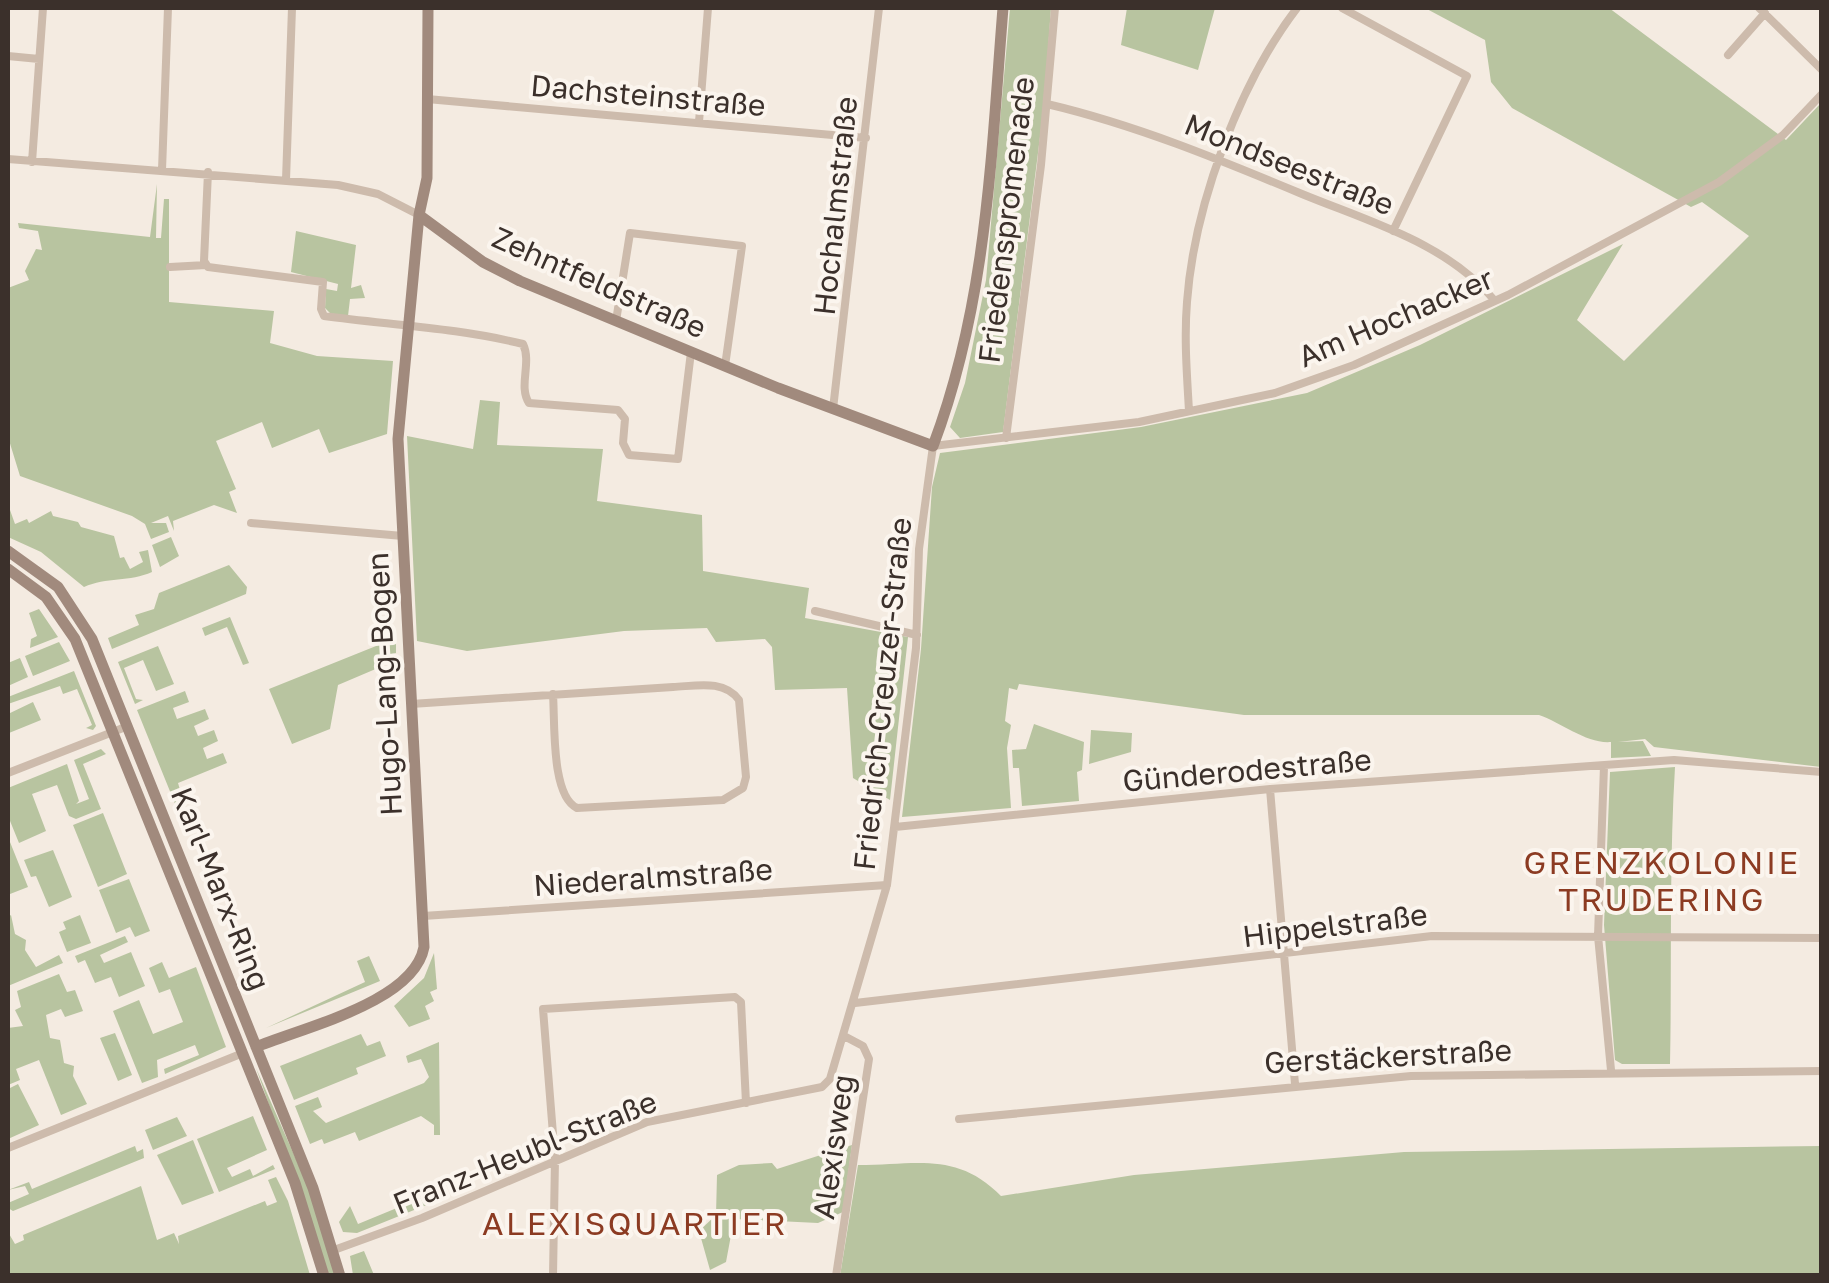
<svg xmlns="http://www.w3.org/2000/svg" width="1829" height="1283" font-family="'Golos Text',sans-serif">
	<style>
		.green { fill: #b8c4a0 }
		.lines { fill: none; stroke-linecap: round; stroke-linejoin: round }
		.street { stroke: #cdbbac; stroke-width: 8 }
		.secondary { stroke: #a18a7d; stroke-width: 11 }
		.labels { text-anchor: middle; stroke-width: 8; stroke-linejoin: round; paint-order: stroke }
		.street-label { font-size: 30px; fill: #3b302b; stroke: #fbf5ee }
		.neighbourhood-label { font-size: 32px; letter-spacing: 2.5px; fill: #8c3b22; stroke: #fbf5ee }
	</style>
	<rect width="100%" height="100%" fill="#f4ebe1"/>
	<path class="green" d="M1010,8H1051L1044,105L1003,432L960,438L950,427L965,383L986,280Z
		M1127,8H1215L1198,70L1121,45Z
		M1425,8H1609L1786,140L1821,103V767L1654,747L1645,739L1618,742L1643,741L1651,756L1611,758V742C1587,744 1562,723 1539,715H1244L1019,684L1017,690L1009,688L1005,721L1011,725L1007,748L1011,808L902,817L921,649L932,487L940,453L1141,427L1307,393L1420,345L1623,244L1577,320L1624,361L1749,236L1702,202L1691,207L1512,108L1491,82L1485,40Z
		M157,184L156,238H161L164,199H169V302L274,311L270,343L317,356L393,361L387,434L329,453L319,429L272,448L262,422L216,441L236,489L229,492L237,513L214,505L173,521L174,531L168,516L151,523H166L169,532L151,539L145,524L132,516L20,476L8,437V288L29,280L25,271L36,249L42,250L38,231L19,228L18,223L150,237Z
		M296,231L356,245L351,288L361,285L365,298L350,299L348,316L331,314L325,308L326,289L337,291L338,284L291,272Z
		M480,400L500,402L497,445L603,449L597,501L702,515L703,571L809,588L805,618L908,637L890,800L853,778L847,688L775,690L772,647L765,639L716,642L707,628L624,631L467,651L417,641L407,436L473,449Z
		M10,510L15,524L27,519L29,523L51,511L53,516L78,522L81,527L114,536L120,558L124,557L130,569L143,562L139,552L148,550L152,572C130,582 106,577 84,587L41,552L8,537Z
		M171,537L179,556L160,567L152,545Z
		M229,565L247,587L246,594L112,649L108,638L139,625L135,615L154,609L159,593Z
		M39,609L58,637L30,648L31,639L37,636L29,613Z
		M230,617L249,663L243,665L227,627L205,636L202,628Z
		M396,638V653L381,656L378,668L338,685L330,729L292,744L269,689Z
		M59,642L70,661L33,676L25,656Z
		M158,646L174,684L156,691L143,660L124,668L136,699L143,700L135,704L118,662Z
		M20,658L28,677L8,686V663Z
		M74,671L96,726L93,730L86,728L92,725L77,689L63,694L60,686L8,704V697Z
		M185,691L189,702L173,708L177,719L205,709L209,719L194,726L198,736L214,730L218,741L203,748L207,759L223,753L227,763L178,783L187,813L180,816L137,710Z
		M33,702L41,720L9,733L8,714Z
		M1034,724L1084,742L1082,770L1077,772L1079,801L1022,806L1019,768H1013L1012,750L1026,749Z
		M1091,730L1132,733L1131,752L1089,764Z
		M101,749L106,754L83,764L101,809L76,819L69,816L57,785L32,794L46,831L19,843L8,816V788L67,764L79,801L76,804L89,799L74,760Z
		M1675,767C1669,867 1672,966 1670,1064H1622L1615,1060L1604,925L1610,772Z
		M103,813L127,874L98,887L73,825Z
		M8,837L28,887L10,894L8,887Z
		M53,850L72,897L49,907L36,876L31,877L24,860Z
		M129,879L150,931L135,937L130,927L116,933L99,890Z
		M11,915L15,934L26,940L25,950L36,967L59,955L63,963L8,986V917Z
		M80,915L91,943L67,952L59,932L66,929L63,922Z
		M125,936L128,942L100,955L104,963L131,952L145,986L119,997L111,977L95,983L85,960L78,963L75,956Z
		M434,953L437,989L430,992L434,1001L425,1006L430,1019L409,1027L394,1006L424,978Z
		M369,956L380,981L266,1028L365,982L357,961Z
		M162,962L169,978L196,967L226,1047L165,1074L164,1069L199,1055L195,1045L157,1060L158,1077L142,1083L113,1011L139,1000L153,1034L183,1022L170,989L159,993L149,968Z
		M59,974L67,992L75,990L83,1011L65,1017L61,1009L46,1015L50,1038L60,1040L64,1063L74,1066L73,1076L87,1104L61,1115L39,1060L16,1069L20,1080L8,1085V1028L23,1026L15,1010L21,1007L17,991Z
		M115,1033L132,1075L118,1081L100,1038Z
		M361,1034L367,1046L380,1041L386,1056L356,1068L358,1074L294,1100L280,1066Z
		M439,1042L440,1135H434V1125L421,1116L359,1141L355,1132L324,1144L322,1139L310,1144L295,1106L318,1097L322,1107L313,1111L326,1123L424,1083L429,1077L421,1059L408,1063L406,1056Z
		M256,1068L309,1189L335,1275H329Z
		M18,1084L39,1125L8,1139V1089Z
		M253,1116L267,1150L227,1168L232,1177L250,1169L253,1176L273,1165L275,1169L219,1192L197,1139Z
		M177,1117L187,1136L153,1150L145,1130Z
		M193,1140L214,1193L182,1205L157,1155Z
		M852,1145L843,1212L818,1223L734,1219L726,1262L710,1270L699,1231L716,1215L717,1175L739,1165L772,1163L777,1169Z
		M135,1146L137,1152L143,1149L144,1158L13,1211L8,1208V1203L29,1194L25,1186L8,1190L29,1182L32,1189Z
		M1821,1146V1275L840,1276L858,1165C916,1165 957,1151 1001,1196L1134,1175L1404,1152Z
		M276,1177L288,1201L310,1275H8V1232L15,1244L24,1240L23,1235L141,1186L157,1240L174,1233L179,1244L178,1236L265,1201L267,1206L277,1202L268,1180Z
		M426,1196L429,1204L357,1233L343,1232L339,1222L350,1206L358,1224Z
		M364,1251L374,1275H353L350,1256Z"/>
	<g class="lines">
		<path class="street" d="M1342,8L1467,76L1393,231
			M1759,8L1822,70
			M1728,55L1765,13
			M8,56L39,59
			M427,99L866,138
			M1047,104C1136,125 1218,159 1302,194C1370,222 1447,243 1495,301
			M699,122L708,8
			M8,159L338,185L378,194L419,215
			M32,162L43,8
			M162,170L168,8
			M208,172L204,261L208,267L323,282L321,309L324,316C391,325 458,328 523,344C532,363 518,386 529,403L618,410L625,419L623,443L629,455L678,459L691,352
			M286,180L292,8
			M170,267L206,265
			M616,321L630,233L742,246L725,366
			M833,409L879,8
			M1189,411C1187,375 1184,339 1187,302C1194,206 1239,84 1297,8
			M1006,438L1041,165L1055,8
			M251,523L403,536
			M815,611L917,635
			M411,704L673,687C696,686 724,679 739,700L746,777L743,788L723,800L577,808C551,796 555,723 553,694
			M1604,766L1598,936L1611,1070
			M8,773L128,726
			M1270,789L1295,1084
			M895,827L1270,789L1674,760L1822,772
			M423,916L887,885
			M855,1003L1432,936L1822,938
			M959,1119L1411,1076L1822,1071
			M8,1148L243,1053
			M334,1250L422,1218L647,1122L822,1087L830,1079L887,885L916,648L919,549L933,446L1139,422L1275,393L1354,365L1508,295L1719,182L1783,135L1822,94
			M553,1276L555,1159L543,1009L735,997L741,1002L746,1103
			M836,1276L869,1059L863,1046L846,1037"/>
		<path class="secondary" d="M419,215L483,262L520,281L778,388L933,446C987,303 991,157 1003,8
			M8,551L58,587L92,639L313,1188L340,1276
			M8,569L46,597L75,639L295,1183L324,1276
			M256,1047C304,1027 414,1002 424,947L398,439L419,215L427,178L428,8"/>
	</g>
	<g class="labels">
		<g class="street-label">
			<text transform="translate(648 96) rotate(5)" y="10">Dachsteinstraße</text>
			<text transform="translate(1289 165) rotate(22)" y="10">Mondseestraße</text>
			<text transform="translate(836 206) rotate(-84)" y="10">Hochalmstraße</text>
			<text transform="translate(1007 220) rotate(-83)" y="10">Friedenspromenade</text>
			<text transform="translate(599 283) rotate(24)" y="10">Zehntfeldstraße</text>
			<text transform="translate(1396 318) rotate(-23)" y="10">Am Hochacker</text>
			<text transform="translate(385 684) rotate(-93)" y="10">Hugo-Lang-Bogen</text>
			<text transform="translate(883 694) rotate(-84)" y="10">Friedrich-Creuzer-Straße</text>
			<text transform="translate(1247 771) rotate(-5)" y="10">Günderodestraße</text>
			<text transform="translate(653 878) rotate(-4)" y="10">Niederalmstraße</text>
			<text transform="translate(220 889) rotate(68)" y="10">Karl-Marx-Ring</text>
			<text transform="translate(1335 926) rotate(-7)" y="10">Hippelstraße</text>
			<text transform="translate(1388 1057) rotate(-3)" y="10">Gerstäckerstraße</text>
			<text transform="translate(834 1147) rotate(-82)" y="10">Alexisweg</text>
			<text transform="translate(525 1153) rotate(-22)" y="10">Franz-Heubl-Straße</text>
		</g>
		<g class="neighbourhood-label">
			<text x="1662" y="874">GRENZKOLONIE<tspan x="1662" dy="37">TRUDERING</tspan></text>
			<text x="635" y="1235">ALEXISQUARTIER</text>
		</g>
	</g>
	<rect width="1829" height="1283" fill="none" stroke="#3b302b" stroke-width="20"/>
</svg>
